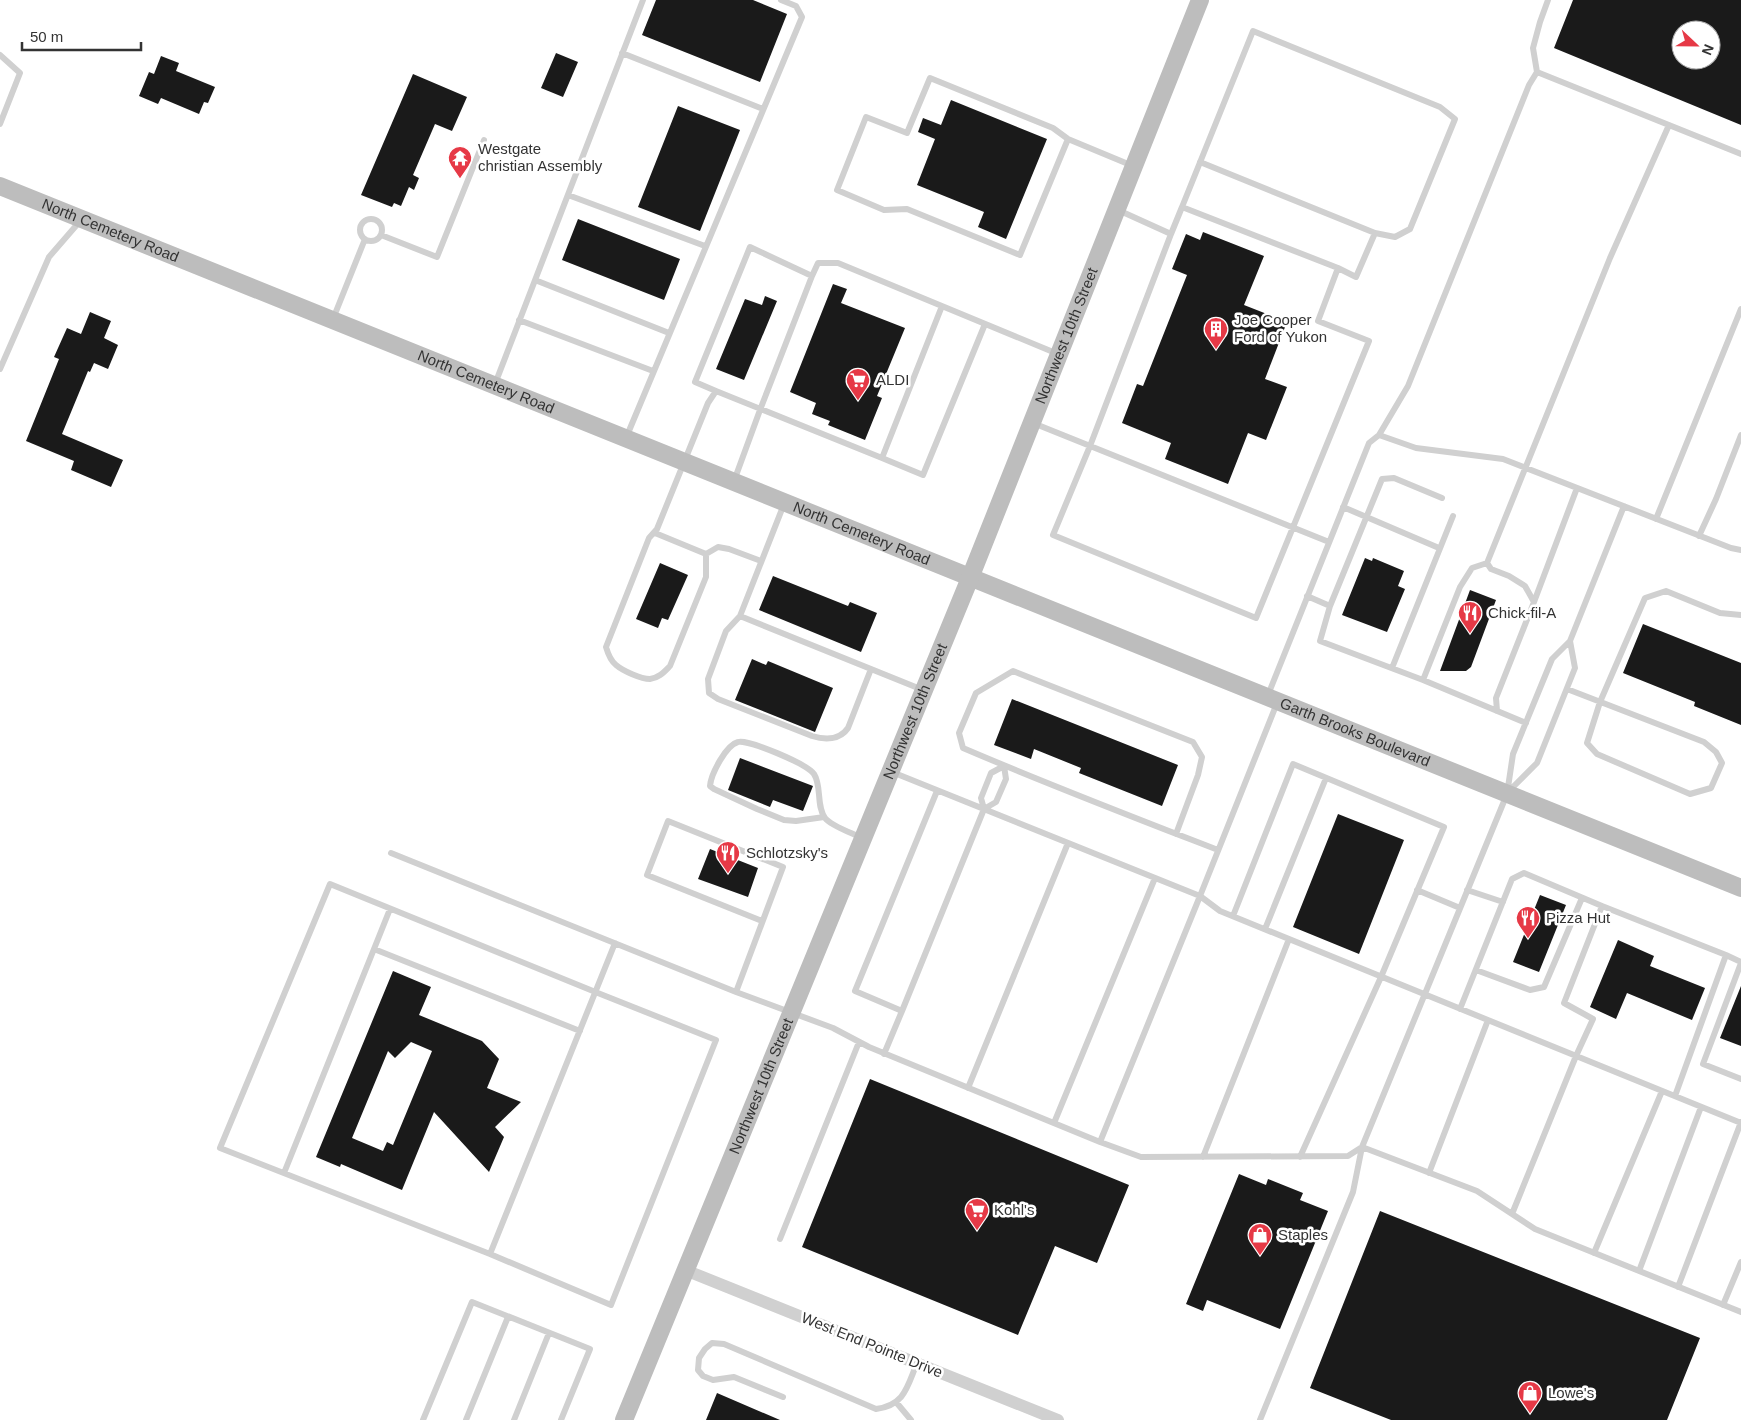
<svg xmlns="http://www.w3.org/2000/svg" width="1741" height="1420" font-family="Arial,sans-serif">
	<style>
		.building { fill: #1a1a1a; fill-rule: evenodd }
		.lines { fill: none; stroke-linecap: round; stroke-linejoin: round }
		.lane { stroke: #d0d0d0; stroke-width: 6 }
		.street { stroke: #d0d0d0; stroke-width: 12 }
		.secondary { stroke: #bdbdbd; stroke-width: 18 }
		.labels { text-anchor: middle; stroke-width: 5; stroke-linejoin: round; paint-order: stroke }
		.poi-label { font-size: 15px; fill: #333; stroke: #fff; text-anchor: start }
		.street-label { font-size: 15px; fill: #333; stroke: #fff }
	</style>
	<rect width="100%" height="100%" fill="#fff"/>
	<path class="building" d="M656,0H753L787,14L760,82L642,35Z
		M1573,0H1741V125L1554,48ZM1681,30H1711V60H1681Z
		M556,53L578,62L563,97L541,88Z
		M161,56L179,63L176,71L215,87L208,103L204,102L199,114L161,98L158,104L139,96L149,72L154,74Z
		M413,74L467,97L452,131L435,124L413,175L419,178L414,190L409,187L401,206L394,203L392,207L361,195Z
		M951,100L1047,139L1006,239L978,227L984,212L917,185L935,139L918,132L923,118L941,125Z
		M678,106L740,130L700,231L638,207Z
		M578,219L680,259L664,300L562,260Z
		M1203,232L1264,256L1244,305L1287,322L1265,379L1287,387L1266,440L1248,433L1228,484L1165,459L1171,443L1122,423L1137,384L1143,386L1187,275L1172,269L1186,234L1200,240Z
		M833,284L847,289L841,303L905,328L877,396L882,398L865,440L828,425L830,421L812,414L816,403L790,392Z
		M765,296L777,301L744,380L716,369L745,299L762,305Z
		M90,312L111,321L104,338L118,345L108,369L94,363L90,372L88,371L62,434L123,460L111,487L71,470L74,461L26,441L59,359L54,357L67,328L81,334Z
		M1365,558L1372,561L1373,558L1404,571L1398,586L1405,589L1387,632L1342,615Z
		M660,563L688,575L668,620L662,618L658,628L636,619Z
		M773,576L848,606L850,602L877,613L861,652L759,610Z
		M1470,590L1496,600L1471,667L1466,671H1440Z
		M1643,624L1741,663V725L1694,706L1695,702L1623,673Z
		M752,659L766,665L768,661L833,688L815,732L735,700Z
		M1012,699L1178,765L1162,806L1079,773L1081,768L1034,749L1031,759L994,745Z
		M740,758L813,786L803,811L773,800L770,807L728,790Z
		M1338,814L1404,840L1359,954L1293,927Z
		M710,849L758,868L748,897L698,879Z
		M1540,895L1566,905L1539,972L1513,962Z
		M1618,940L1654,956L1650,966L1705,988L1692,1020L1627,993L1616,1019L1590,1007Z
		M393,971L431,987L419,1015L482,1041L499,1059L487,1088L521,1102L495,1127L504,1137L489,1172L434,1112L402,1190L341,1164L340,1167L316,1157ZM411,1042L432,1051L393,1145L387,1142L383,1151L352,1138L388,1051L395,1058Z
		M1741,986V1046L1720,1038Z
		M870,1079L1129,1185L1097,1263L1055,1246L1018,1335L802,1247Z
		M1239,1174L1266,1185L1268,1179L1303,1193L1300,1200L1328,1211L1280,1329L1207,1300L1203,1311L1186,1304Z
		M1380,1211L1700,1338L1667,1420H1391L1310,1388Z
		M717,1393L780,1420H706Z"/>
	<g class="lines">
		<path class="lane" d="M1548,0L1540,22L1533,48L1537,72L1741,154
			M622,53L763,109
			M0,55L20,73L0,124
			M1068,139L1020,255L907,209L884,210L837,190L866,117L907,133L930,78L1053,128L1068,139L1133,166
			M1200,162L1375,233
			M568,195L705,246
			M1182,207L1253,31L1440,107L1455,119L1410,229L1395,237L1375,233L1356,277L1338,268
			M1118,210L1171,234L1090,446L1053,535L1256,618L1369,341L1318,321L1338,268L1182,207L1171,234
			M360 230a11 11 0 1 1 22 0a11 11 0 1 1-22 0Z
			M381,235L437,257L484,140
			M535,280L669,333
			M942,306L882,458L923,475L985,324
			M333,319L365,239
			M519,320L653,371
			M0,369L49,257L81,220
			M495,384L643,0
			M716,391L882,458
			M1033,423L1329,542
			M1379,435L1408,386L1529,85L1537,72
			M626,438L802,17L796,6L781,0
			M734,481L760,410L812,276
			M1442,498L1394,478L1382,479L1330,606L1320,641L1423,680L1526,723
			M784,504L740,616L923,690
			M1624,506L1570,641L1552,659L1513,754L1507,794L1362,1147L1477,1191L1535,1229L1741,1312
			M1343,507L1439,548
			M1656,519L1741,309
			M655,533L706,554V577L670,666C664,672 659,678 650,679C641,679 623,671 616,665C611,661 608,654 606,647L649,538L657,529L708,403L716,391L695,382L750,247L812,276L818,263H838L1058,354
			M1699,536L1716,499L1741,435
			M706,554L718,547L729,549L761,561
			M1307,596L1330,606
			M1534,602L1577,488
			M740,616L726,631L708,679L709,693L718,699L812,736C825,740 840,740 848,728L871,669
			M1392,668L1453,516
			M1423,680L1460,587L1472,568L1487,563
			M1567,689L1704,742L1716,752L1722,763L1711,788L1690,794L1597,754L1587,743L1600,702L1645,598L1666,591L1720,613L1741,615
			M1268,695L1369,443L1379,435L1416,448L1503,459L1731,548L1741,550
			M1277,703L1200,896L1220,911L1741,1123
			M1497,711L1496,698L1534,602L1525,586L1509,576L1491,569L1487,563L1610,258L1669,125
			M1004,766L1006,779L996,802L984,809L981,798L991,773Z
			M892,772L1200,896L1100,1142
			M1508,792L1537,763L1575,668L1570,641
			M824,817L796,821L784,820L757,809L714,789L710,786C711,774 726,745 738,742C748,739 807,764 814,774C822,786 816,806 825,818C831,826 852,833 862,838
			M1176,834L1198,775L1202,757L1193,742L1013,671L976,693L959,733L963,748C1047,784 1133,817 1218,850
			M391,853L736,992
			M1417,890L1460,908
			M1467,890L1503,902
			M1233,916L1293,764L1444,827L1381,977L1300,1157
			M762,921L647,875L668,821L783,867L736,992L833,1028L869,1047L1100,1142L1141,1157L1348,1156L1362,1147
			M1265,929L1326,778
			M374,949L390,909
			M1741,963L1703,1064L1741,1079
			M1476,970L1530,990L1544,987L1582,898
			M1460,1009L1512,879L1524,873L1602,906
			M902,1011L984,809
			M884,1054L902,1011L855,991L937,791
			M968,1088L1068,843
			M1675,1096L1726,955L1741,962
			M1054,1123L1155,878
			M1203,1157L1289,939
			M284,1173L374,949L580,1031
			M1429,1173L1488,1020
			M1512,1214L1576,1056L1593,1019L1564,1003L1602,906L1726,955
			M780,1239L859,1042
			M1594,1253L1662,1091
			M490,1254L611,1305L716,1040C587,989 459,937 330,884L220,1148L490,1254C532,1151 573,1047 615,943
			M1639,1271L1701,1107
			M1678,1287L1741,1122
			M1723,1305L1741,1262
			M783,1397L734,1377L713,1380L703,1376L698,1370L699,1358L705,1349L712,1343L724,1344L876,1409C905,1405 907,1387 917,1363
			M896,1402L911,1420
			M423,1420L472,1302L590,1349L561,1420
			M466,1420L508,1317
			M514,1420L549,1333
			M1260,1420L1353,1192L1362,1147"/>
		<path class="street" d="M685,1270L1058,1420"/>
		<g class="secondary">
			<path id="s1" d="M0,186L1741,888"/>
			<path id="s2" d="M624,1420L970,578L1200,0"/>
		</g>
	</g>
	<defs>
		<g id="temple-pin" transform="scale(1.25)"><path d="M0 17L-7.5 6A9.5 9.5 0 1 1 7.5 6Z" fill="#e63946" stroke="#fff"/><path d="M0-6L5-2H3V0L6.5 2.5H4V6H1.5V3h-3V6H-4V2.5H-6.5L-3 0V-2H-5Z" fill="#fff"/></g>
		<g id="building-pin" transform="scale(1.25)"><path d="M0 17L-7.5 6A9.5 9.5 0 1 1 7.5 6Z" fill="#e63946" stroke="#fff"/><path d="M-4-6H4V6H1V3H-1V6H-4ZM-2.5-4.3h1.7v1.8h-1.7ZM.8-4.3h1.7v1.8H.8ZM-2.5-1h1.7V.8h-1.7ZM.8-1h1.7V.8H.8Z" fill="#fff"/></g>
		<g id="supermarket-pin" transform="scale(1.25)"><path d="M0 17L-7.5 6A9.5 9.5 0 1 1 7.5 6Z" fill="#e63946" stroke="#fff"/><path d="M-6-5.5h2.5l.6 2H6L4.5 2H-2.5L-4.4-4H-6ZM-1.5 3.2a1.3 1.3 0 1 0 .1 0ZM3 3.2a1.3 1.3 0 1 0 .1 0Z" fill="#fff"/></g>
		<g id="restaurant-pin" transform="scale(1.25)"><path d="M0 17L-7.5 6A9.5 9.5 0 1 1 7.5 6Z" fill="#e63946" stroke="#fff"/><path d="M-5-6h1v4h1v-4h1v4h1v-4h1v5L-1.5 .5V6h-2V.5L-5-1ZM5-6V6H3V1.5H1.5Q1.5-4 5-6Z" fill="#fff"/></g>
		<g id="shop-pin" transform="scale(1.25)"><path d="M0 17L-7.5 6A9.5 9.5 0 1 1 7.5 6Z" fill="#e63946" stroke="#fff"/><path d="M-5-2.5h2.3a2.7 3.5 0 0 1 5.4 0H5L5.5 6h-11ZM-1.5-2.5h3a1.5 2.3 0 0 0-3 0Z" fill="#fff"/></g>
	</defs>
	<g fill-rule="evenodd">
		<use href="#temple-pin" x="460" y="158"/>
		<use href="#building-pin" x="1216" y="329"/>
		<use href="#supermarket-pin" x="858" y="380"/>
		<use href="#restaurant-pin" x="1470" y="613"/>
		<use href="#restaurant-pin" x="728" y="853"/>
		<use href="#restaurant-pin" x="1528" y="918"/>
		<use href="#supermarket-pin" x="977" y="1210"/>
		<use href="#shop-pin" x="1260" y="1235"/>
		<use href="#shop-pin" x="1530" y="1393"/>
	</g>
	<g class="labels">
		<g class="poi-label">
			<text x="478" y="154">Westgate<tspan x="478" dy="17">christian Assembly</tspan></text>
			<text x="1234" y="325">Joe Cooper<tspan x="1234" dy="17">Ford of Yukon</tspan></text>
			<text x="876" y="385">ALDI</text>
			<text x="1488" y="618">Chick-fil-A</text>
			<text x="746" y="858">Schlotzsky's</text>
			<text x="1546" y="923">Pizza Hut</text>
			<text x="994" y="1215">Kohl's</text>
			<text x="1278" y="1240">Staples</text>
			<text x="1548" y="1398">Lowe's</text>
		</g>
		<g class="street-label">
			<text dy="5" stroke="none"><textPath href="#s1" startOffset="119">North Cemetery Road</textPath></text>
			<text dy="5" stroke="none"><textPath href="#s2" startOffset="1171">Northwest 10th Street</textPath></text>
			<text dy="5" stroke="none"><textPath href="#s1" startOffset="524">North Cemetery Road</textPath></text>
			<text dy="5" stroke="none"><textPath href="#s1" startOffset="929">North Cemetery Road</textPath></text>
			<text dy="5" stroke="none"><textPath href="#s2" startOffset="766">Northwest 10th Street</textPath></text>
			<text dy="5" stroke="none"><textPath href="#s1" startOffset="1461">Garth Brooks Boulevard</textPath></text>
			<text dy="5" stroke="none"><textPath href="#s2" startOffset="361">Northwest 10th Street</textPath></text>
			<text transform="translate(872 1345) rotate(22)" y="5">West End Pointe Drive</text>
		</g>
	</g>
	<g transform="translate(1696 45) rotate(112)"><circle r="24" fill="#ffffff" stroke="#adadad"/>
	<path d="M0-4L9 19L0 12L-9 19Z" fill="#e63946"/>
	<text y="-8" font-size="14" font-weight="bold" text-anchor="middle" fill="#333333">N</text>
	</g>
	<path d="M22 42v8h119v-8" fill="none" stroke="#333333" stroke-width="2.5"/>
	<text x="30" y="42" font-size="15" fill="#333333" stroke="#ffffff" stroke-width="4" paint-order="stroke">50 m</text>
</svg>
